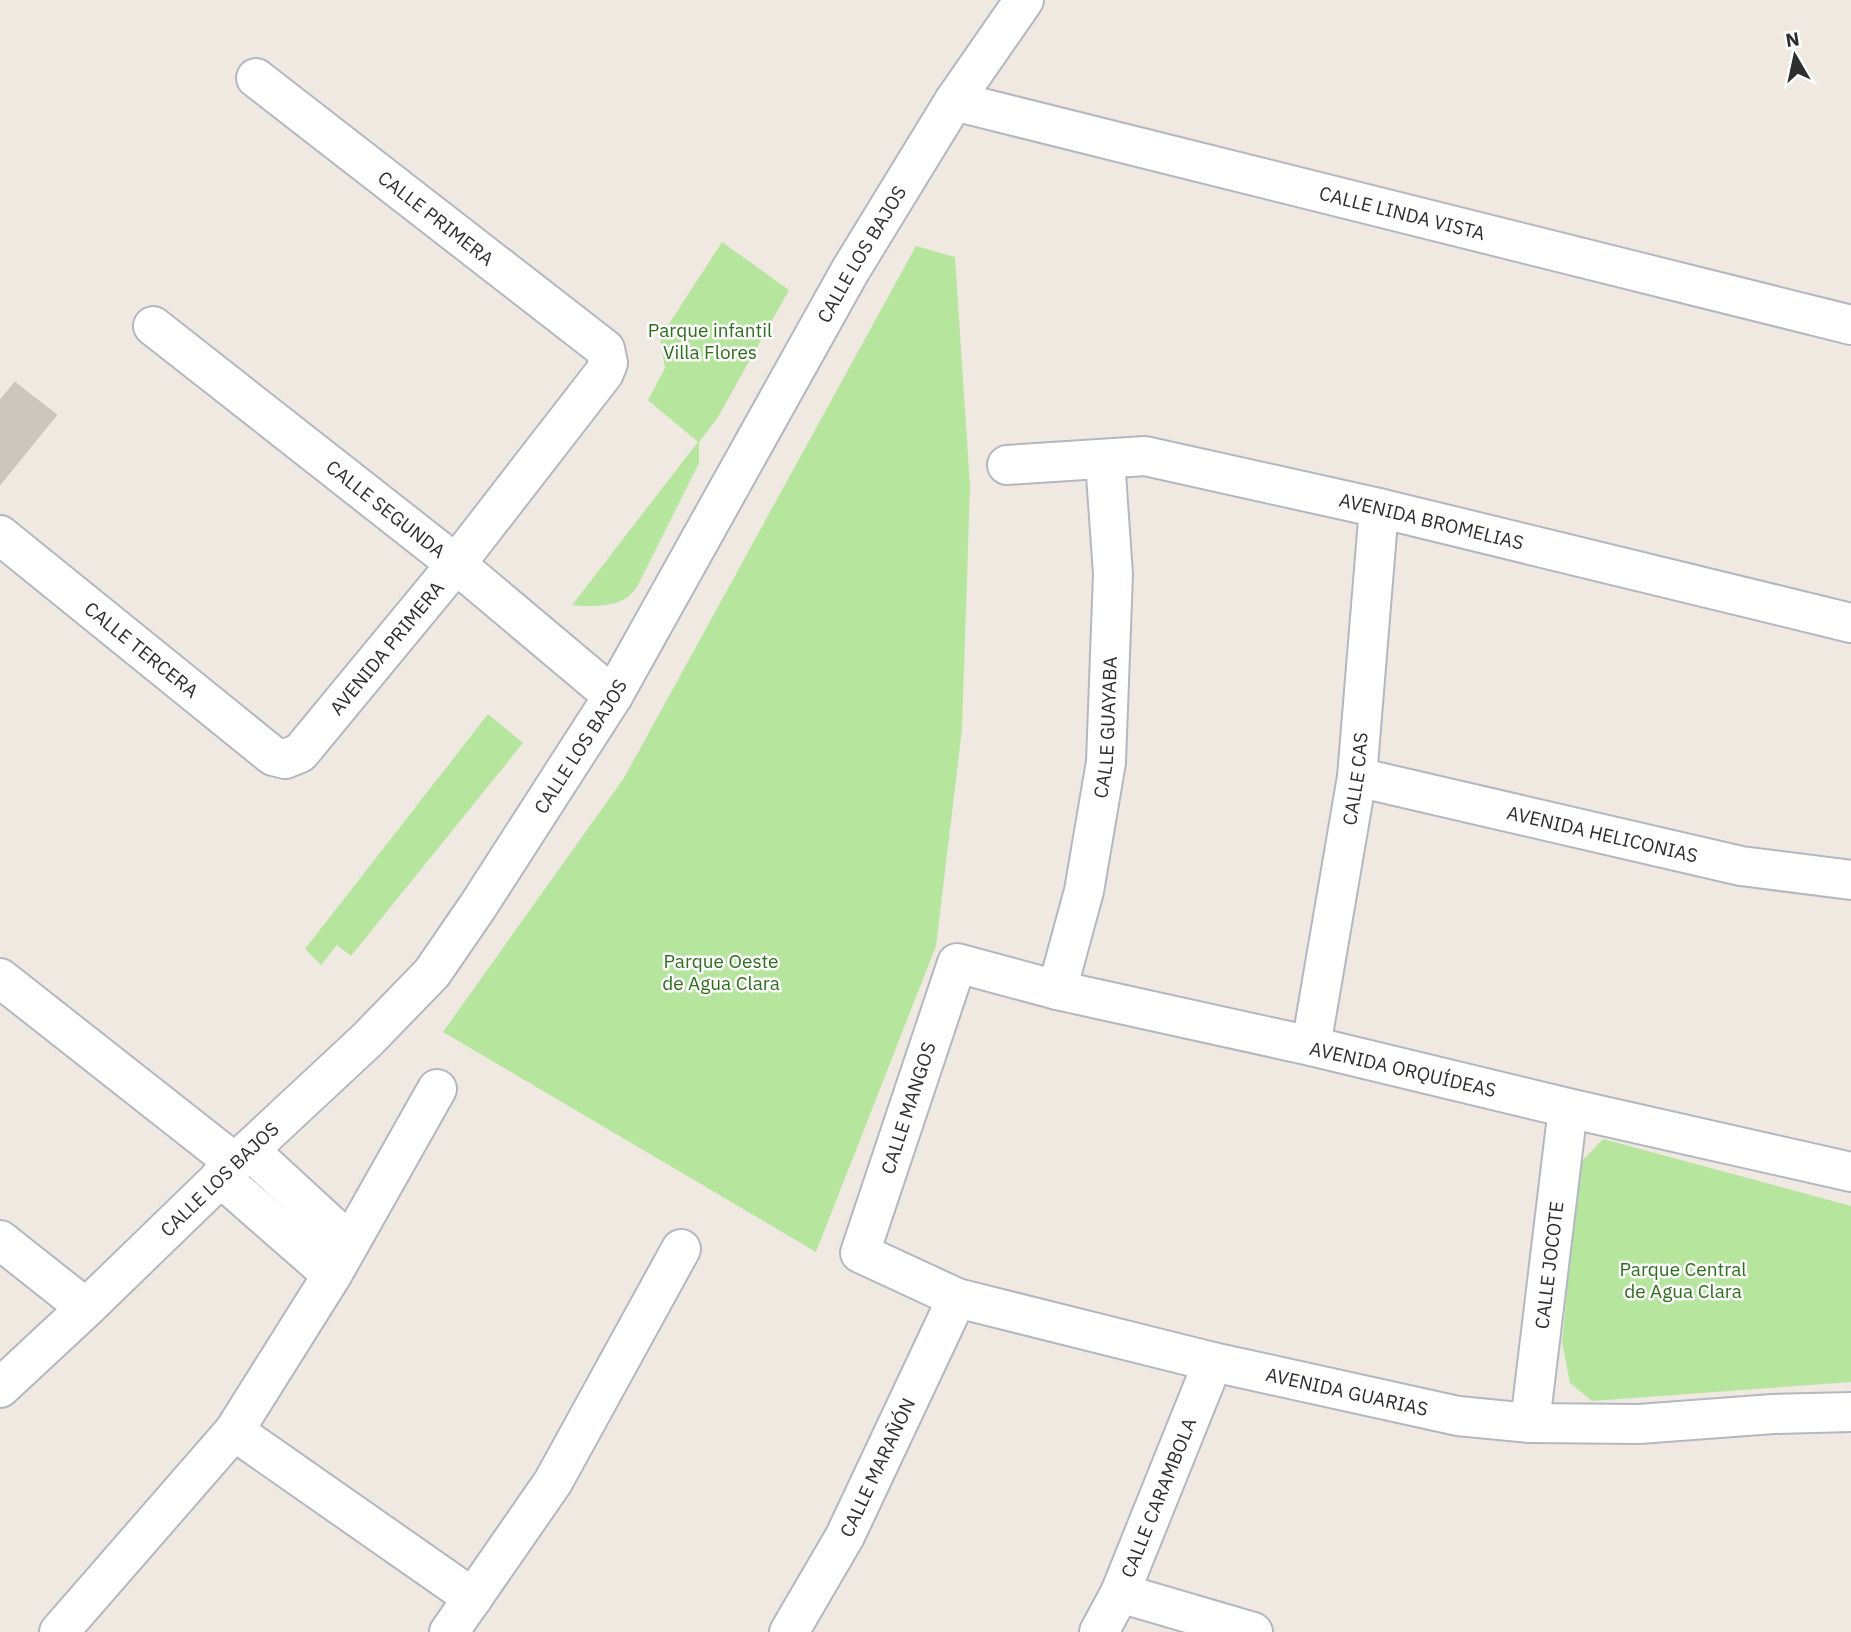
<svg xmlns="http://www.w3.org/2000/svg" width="1851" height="1632" font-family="'IBM Plex Sans',sans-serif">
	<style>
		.green { fill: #b6e59e }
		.building { fill: #cbc7bf; stroke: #cbc5ba; stroke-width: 2 }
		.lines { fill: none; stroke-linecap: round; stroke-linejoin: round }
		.minor-casing { stroke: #b4b7c1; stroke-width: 42 }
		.minor { stroke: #fff; stroke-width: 38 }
		.labels { text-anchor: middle; stroke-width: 5; stroke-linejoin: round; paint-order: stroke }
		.street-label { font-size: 19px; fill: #2e2e2e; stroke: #fff }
		.park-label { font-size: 19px; fill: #2c6e1b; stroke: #fff }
	</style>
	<rect width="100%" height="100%" fill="#efe9e1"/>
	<path class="green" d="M722,242L789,290L718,417L699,442V463L639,583C636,588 633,593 628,597C614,607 589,607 572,605L698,442L648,400L665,368L660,338Z
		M916,246L955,257L970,487L962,729L936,946L816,1252L443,1032L624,778Z
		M488,714L523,743L351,956L337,945L321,965L305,949Z
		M1603,1139L1851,1206V1382L1592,1401L1570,1383L1562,1342L1579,1164Z"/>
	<path class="building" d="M15,383L56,415L0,484V401Z"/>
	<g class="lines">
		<g class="minor-casing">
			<g id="minor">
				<path id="s1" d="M954,101L1851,325"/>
				<path id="s2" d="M153,326L456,564L613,696"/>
				<path id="s3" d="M1007,465L1145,456L1379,508L1851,623"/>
				<path id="s4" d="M0,535L273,756L285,759L300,753L456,564L604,373L608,363L605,349L256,78"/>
				<path id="s5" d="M1357,777L1741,866L1851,880"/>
				<path d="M0,978L235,1163"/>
				<path id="s6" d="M1057,990L1084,891L1106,762L1113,574L1105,460"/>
				<path id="s7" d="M1311,1046L1357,777L1379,508"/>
				<path d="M249,1150L350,1243"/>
				<path id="s8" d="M1851,1172L1568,1108L1311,1046L1057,990L957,963L860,1253L957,1298L1213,1362L1458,1416L1530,1423L1639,1424L1773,1414L1851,1412"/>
				<path d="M220,1177L332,1275"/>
				<path d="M0,1240L86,1308"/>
				<path id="s9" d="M0,1388L86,1308L249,1150L367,1040L432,973L478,906L613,696L850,271L954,101L1024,0"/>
				<path id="s10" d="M1530,1423L1568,1108"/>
				<path d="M234,1431L473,1598"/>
				<path d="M1120,1593L1253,1632"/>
				<path d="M59,1632L234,1431L332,1275L437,1089"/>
				<path d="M449,1632L553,1482L681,1249"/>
				<path id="s11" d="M789,1632L845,1536L957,1298"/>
				<path id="s12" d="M1099,1632L1120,1593L1213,1362"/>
			</g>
		</g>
		<use href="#minor" class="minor"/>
	</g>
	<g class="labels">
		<g class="street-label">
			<text dy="7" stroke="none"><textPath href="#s1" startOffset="462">CALLE LINDA VISTA</textPath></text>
			<text transform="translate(436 218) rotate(38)" y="7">CALLE PRIMERA</text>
			<text dy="7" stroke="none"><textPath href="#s9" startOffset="1437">CALLE LOS BAJOS</textPath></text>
			<text dy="7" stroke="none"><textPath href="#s2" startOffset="296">CALLE SEGUNDA</textPath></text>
			<text dy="7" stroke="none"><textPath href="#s3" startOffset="432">AVENIDA BROMELIAS</textPath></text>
			<text dy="7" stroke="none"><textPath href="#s4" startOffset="516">AVENIDA PRIMERA</textPath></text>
			<text dy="7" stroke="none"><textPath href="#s4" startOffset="182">CALLE TERCERA</textPath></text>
			<text dy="7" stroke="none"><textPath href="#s6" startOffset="268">CALLE GUAYABA</textPath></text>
			<text dy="7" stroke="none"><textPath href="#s9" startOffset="870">CALLE LOS BAJOS</textPath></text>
			<text dy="7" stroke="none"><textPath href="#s7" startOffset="271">CALLE CAS</textPath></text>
			<text dy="7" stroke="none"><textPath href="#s5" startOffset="252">AVENIDA HELICONIAS</textPath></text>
			<text transform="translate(1403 1069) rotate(13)" y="7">AVENIDA ORQUÍDEAS</text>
			<text transform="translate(908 1108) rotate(-72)" y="7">CALLE MANGOS</text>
			<text dy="7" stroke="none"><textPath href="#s9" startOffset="303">CALLE LOS BAJOS</textPath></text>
			<text dy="7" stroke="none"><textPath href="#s10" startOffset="159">CALLE JOCOTE</textPath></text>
			<text dy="7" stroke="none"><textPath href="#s8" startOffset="1732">AVENIDA GUARIAS</textPath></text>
			<text dy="7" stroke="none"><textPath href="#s11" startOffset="187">CALLE MARAÑÓN</textPath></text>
			<text dy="7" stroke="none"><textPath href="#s12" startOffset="147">CALLE CARAMBOLA</textPath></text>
		</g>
		<g class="park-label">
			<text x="710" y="337">Parque infantil<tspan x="710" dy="22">Villa Flores</tspan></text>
			<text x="721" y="968">Parque Oeste<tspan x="721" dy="22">de Agua Clara</tspan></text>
			<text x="1683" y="1276">Parque Central<tspan x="1683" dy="22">de Agua Clara</tspan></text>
		</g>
	</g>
	<g transform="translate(1795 56) rotate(351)" stroke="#ffffff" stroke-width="5" paint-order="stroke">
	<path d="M0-5L12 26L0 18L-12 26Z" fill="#2e2e2e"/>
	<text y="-10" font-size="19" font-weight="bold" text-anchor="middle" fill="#2e2e2e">N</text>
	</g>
</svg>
